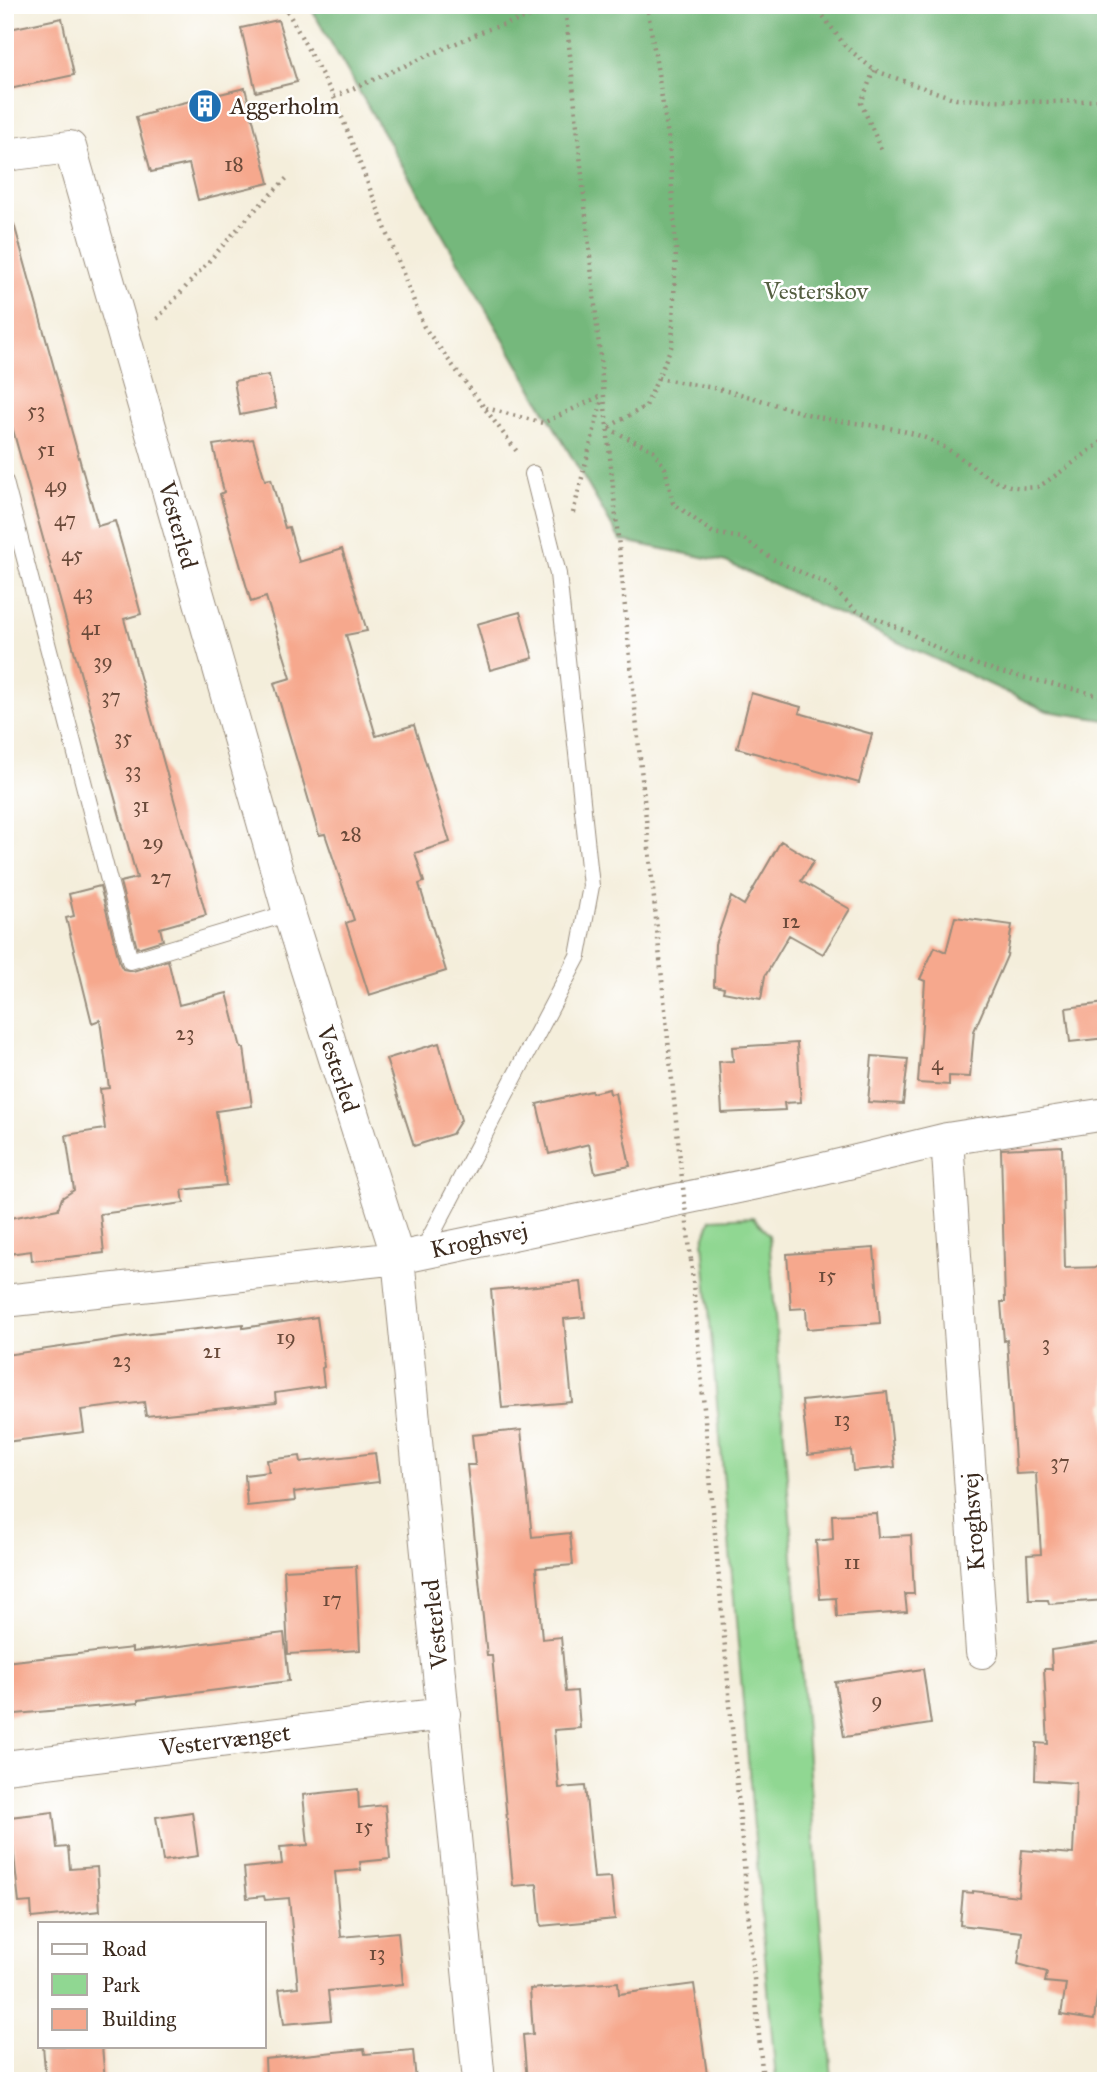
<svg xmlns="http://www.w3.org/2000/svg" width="1111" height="2086" font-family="'IM FELL Great Primer',serif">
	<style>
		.green { fill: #90d792; stroke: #668058; stroke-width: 2 }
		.forest { fill: #74b87c; stroke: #58714d; stroke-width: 2 }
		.building { fill: #f6a88d }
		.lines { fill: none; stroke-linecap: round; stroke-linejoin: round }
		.service-casing { stroke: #988c7c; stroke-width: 18 }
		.minor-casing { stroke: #988c7c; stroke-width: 34 }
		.path { stroke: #988c7c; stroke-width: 4.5; stroke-dasharray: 2 5; stroke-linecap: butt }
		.service { stroke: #fff; stroke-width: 16 }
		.minor { stroke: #fff; stroke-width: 32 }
		.path-bridge { stroke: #988c7c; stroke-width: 4.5; stroke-dasharray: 2 5; stroke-linecap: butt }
		.labels { text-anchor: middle; stroke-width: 5; stroke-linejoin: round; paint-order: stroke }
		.number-label { font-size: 21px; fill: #6a4a3a }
		.poi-label { font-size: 24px; fill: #3b2a1e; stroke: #fff; text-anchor: start }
		.park-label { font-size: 24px; fill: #545e41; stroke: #fff }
		.street-label { font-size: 24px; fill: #3b2a1e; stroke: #fff }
	</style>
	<rect width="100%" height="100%" fill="#fff"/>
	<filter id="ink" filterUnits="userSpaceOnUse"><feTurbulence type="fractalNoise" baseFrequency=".0143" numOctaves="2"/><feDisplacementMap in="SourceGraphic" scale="14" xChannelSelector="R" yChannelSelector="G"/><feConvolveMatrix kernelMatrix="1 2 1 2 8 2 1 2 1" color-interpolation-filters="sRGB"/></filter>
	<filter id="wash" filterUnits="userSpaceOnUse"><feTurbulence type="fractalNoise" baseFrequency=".00686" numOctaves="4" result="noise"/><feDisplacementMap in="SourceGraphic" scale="28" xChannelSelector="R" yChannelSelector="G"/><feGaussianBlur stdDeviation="1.57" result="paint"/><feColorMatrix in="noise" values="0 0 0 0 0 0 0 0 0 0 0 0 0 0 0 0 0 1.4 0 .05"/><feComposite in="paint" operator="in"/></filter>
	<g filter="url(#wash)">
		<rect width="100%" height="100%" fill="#f4eedb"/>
		<path class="green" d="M753,1217L769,1235L832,2081H776L703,1242L711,1219Z"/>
		<path class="forest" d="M309,5H1106V720L1047,711L726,562L620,540Z"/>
		<g id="blocks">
			<path class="building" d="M62,18L74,75L5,90V30Z
				M278,20L297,82L256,92L241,28Z
				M245,88L269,183L198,200L189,164L151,172L136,117L154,112L153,110Z
				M14,224L98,526L115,521L130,574L141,614L124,619L206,915L160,928L163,940L137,948L120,882L137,878L5,401V225Z
				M269,375L276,408L240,415L234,381Z
				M253,439L265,480L271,479L285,528L289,527L299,562L342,549L367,631L346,635L376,736L414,725L450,842L415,853L424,882L419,884L446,971L369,995L346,923L354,920L325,834L319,835L274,683L291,678L266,597L251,602L220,494L224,492L213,445Z
				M520,612L533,658L490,670L477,624Z
				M751,693L801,707L799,713L872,734L859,783L737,748Z
				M781,841L814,861L801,881L850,909L823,954L789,935L765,976L761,999L723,992L724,988L714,986L715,944L731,897L744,905Z
				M100,886L120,964L123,969L133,971L168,960L179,1005L227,993L241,1048H244L252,1106L216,1111L226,1185L182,1190L184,1203L100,1214L104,1253L32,1261L31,1251L8,1254L5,1219L58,1209L62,1198L74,1190L66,1135L105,1129L100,1089L109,1088L100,1020L92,1023L66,918L74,916L69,894Z
				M955,917L1012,925L1007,956L974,1031L970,1077L949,1076V1085L918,1083L925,981L920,979L935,947L946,952Z
				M1106,1003V1038L1070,1042L1066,1008Z
				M439,1043L461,1120L452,1134L414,1146L386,1059Z
				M797,1043L801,1102L784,1103L785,1110L722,1113L719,1062L733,1061L732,1047Z
				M872,1056L908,1059L903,1104L868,1102Z
				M609,1089L610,1094L615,1093L630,1166L595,1173L589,1144L549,1154L537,1104L591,1091L592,1093Z
				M1062,1146L1065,1268L1106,1267V1402L1103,1403L1106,1438V1600L1049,1604L1048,1600H1029L1027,1555L1041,1554L1036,1473L1016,1474L1007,1340L1004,1341L1001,1302H1005L1001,1149Z
				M874,1248L880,1323L807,1329L806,1308L791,1309L787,1254Z
				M581,1282L585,1317L564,1319L572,1402L502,1408L491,1290Z
				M317,1317L324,1367L322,1368L324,1386L275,1393L276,1403L146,1416L144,1402L81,1410L84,1432L5,1442V1355L150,1334L243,1324V1328Z
				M887,1392L895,1467L853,1471L851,1450L808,1455L802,1401Z
				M521,1430L532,1537L570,1533L573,1565L536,1568L542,1639L561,1637L566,1692L577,1691L580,1728L554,1730L559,1788L585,1786L594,1878L611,1877L615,1919L541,1926L537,1884L513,1886L496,1699L492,1656H487L467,1465H475L472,1435Z
				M375,1453L379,1482L294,1492L295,1501L247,1506L245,1475L269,1472L267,1460L300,1456L301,1462Z
				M876,1513L878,1537L911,1535L914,1594H905L907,1612L837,1617L836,1598L820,1599L816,1541L833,1539L832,1515Z
				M356,1566L360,1650L288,1654L284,1570Z
				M284,1633L289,1681L138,1700V1703L5,1715V1662L132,1648V1652Z
				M1106,1642V1821L1098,1902L1106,1903V1927L1094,2020L1061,2015L1066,1984L1045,1982L1047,1972L1018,1964L1022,1932L960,1925L963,1892L973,1893V1891L1018,1896L1022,1850L1073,1854L1076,1783L1035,1780L1036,1743L1048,1744L1044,1669H1052L1051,1650Z
				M923,1669L931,1724L844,1737L835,1682Z
				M358,1789L359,1808L385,1805L390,1859L360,1862L361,1870L335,1872L341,1937L398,1932L403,1984L328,1991L331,2020L284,2024L279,1989L298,1987L289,1898L265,1900L264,1896L247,1898L244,1868L282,1864L280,1847L308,1845L303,1795Z
				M53,1812L57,1848L68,1847L70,1869L97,1867L100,1911L32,1918L31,1902L19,1903L10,1817Z
				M192,1812L198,1856L163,1861L156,1817Z
				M618,1982L619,1994L694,1984L708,2081H527L523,2035L533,2034L530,1989Z
				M43,2046H102L105,2081H46Z
				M364,2049L365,2054L413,2050L416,2081H266L265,2059Z"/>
		</g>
	</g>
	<g filter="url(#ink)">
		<use href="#blocks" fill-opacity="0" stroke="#988c7c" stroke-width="2"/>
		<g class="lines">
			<g class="service-casing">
				<path id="service" d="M5,482L130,961L289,913
					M423,1251L578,956L591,886L558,574L533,474"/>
			</g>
			<g class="minor-casing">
				<path id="minor" d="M5,155L70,147L289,913L398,1258L479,2081
					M947,1139L982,1652
					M5,1301L398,1258L815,1171L947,1139L1106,1114
					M5,1767L444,1714"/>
			</g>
			<path class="path" d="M284,5L334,97L424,327L518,453
				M565,5L680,1160
				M647,5L669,142L676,250L672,345L646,406L607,428L653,450L665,468L673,503L713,533L742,538L774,560L827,584L856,610L904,630L955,658L1005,673L1106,697
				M815,5L845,46L874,70L909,83L956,99L1051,102L1106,100
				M874,70L861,103L882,151
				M334,97L486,30L570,5
				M157,319L251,214L289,176
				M658,378C682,383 707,386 731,392C766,400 799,414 834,420C871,426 909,427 942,446C976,465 992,492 1037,487C1042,487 1095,446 1106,439
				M486,408L543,423L603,395
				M573,513L602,399
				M691,1260L763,2081"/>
			<use href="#service" class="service"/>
			<use href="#minor" class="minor"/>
			<path class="path-bridge" d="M680,1160L691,1260"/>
		</g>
	</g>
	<defs>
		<g id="building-disc" transform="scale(1.75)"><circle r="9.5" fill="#1f6fb2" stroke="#fff"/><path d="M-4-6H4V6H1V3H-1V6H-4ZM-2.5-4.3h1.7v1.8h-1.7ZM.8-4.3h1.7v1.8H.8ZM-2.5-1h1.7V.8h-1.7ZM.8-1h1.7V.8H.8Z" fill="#fff"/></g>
	</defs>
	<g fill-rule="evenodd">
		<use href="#building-disc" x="205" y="106"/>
	</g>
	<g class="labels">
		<g class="number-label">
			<text x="234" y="171">18</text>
			<text x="36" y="417">53</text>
			<text x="46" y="456">51</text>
			<text x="56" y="492">49</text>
			<text x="65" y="526">47</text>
			<text x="72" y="561">45</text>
			<text x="83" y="599">43</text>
			<text x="91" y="635">41</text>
			<text x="103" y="668">39</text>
			<text x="111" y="703">37</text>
			<text x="123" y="744">35</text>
			<text x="133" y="777">33</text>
			<text x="141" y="812">31</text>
			<text x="351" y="841">28</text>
			<text x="153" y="849">29</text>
			<text x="161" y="884">27</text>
			<text x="791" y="928">12</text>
			<text x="185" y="1040">23</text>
			<text x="937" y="1070">4</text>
			<text x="827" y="1282">15</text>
			<text x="286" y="1344">19</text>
			<text x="1046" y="1350">3</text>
			<text x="212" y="1358">21</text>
			<text x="122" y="1367">23</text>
			<text x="842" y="1426">13</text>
			<text x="1060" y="1469">37</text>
			<text x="852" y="1569">11</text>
			<text x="332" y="1606">17</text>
			<text x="877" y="1707">9</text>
			<text x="364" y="1833">15</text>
			<text x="377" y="1960">13</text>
		</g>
		<g class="poi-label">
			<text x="230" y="114">Aggerholm</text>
		</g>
		<g class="park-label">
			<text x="816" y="299">Vesterskov</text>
		</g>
		<g class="street-label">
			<text transform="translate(178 525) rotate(74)" y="8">Vesterled</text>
			<text transform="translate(338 1069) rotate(72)" y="8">Vesterled</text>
			<text transform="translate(479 1240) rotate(-12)" y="8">Kroghsvej</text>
			<text transform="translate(973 1522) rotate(-94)" y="8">Kroghsvej</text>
			<text transform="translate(435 1624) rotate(-96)" y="8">Vesterled</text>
			<text transform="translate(225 1740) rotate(-7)" y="8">Vestervænget</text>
		</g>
	</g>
	<rect width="1111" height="2086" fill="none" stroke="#fff" stroke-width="28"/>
	<rect x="38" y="1922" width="228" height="126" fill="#ffffff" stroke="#b1aaa5" stroke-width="2"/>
	<rect x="52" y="1944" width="35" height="10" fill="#ffffff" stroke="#b1aaa5" stroke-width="2"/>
	<text x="102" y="1956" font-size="21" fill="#3b2a1e">Road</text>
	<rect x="52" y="1974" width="35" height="21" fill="#90d792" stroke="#b1aaa5" stroke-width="2"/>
	<text x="102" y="1992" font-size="21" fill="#3b2a1e">Park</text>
	<rect x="52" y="2009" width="35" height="21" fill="#f6a88d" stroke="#b1aaa5" stroke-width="2"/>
	<text x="102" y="2026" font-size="21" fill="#3b2a1e">Building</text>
</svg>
